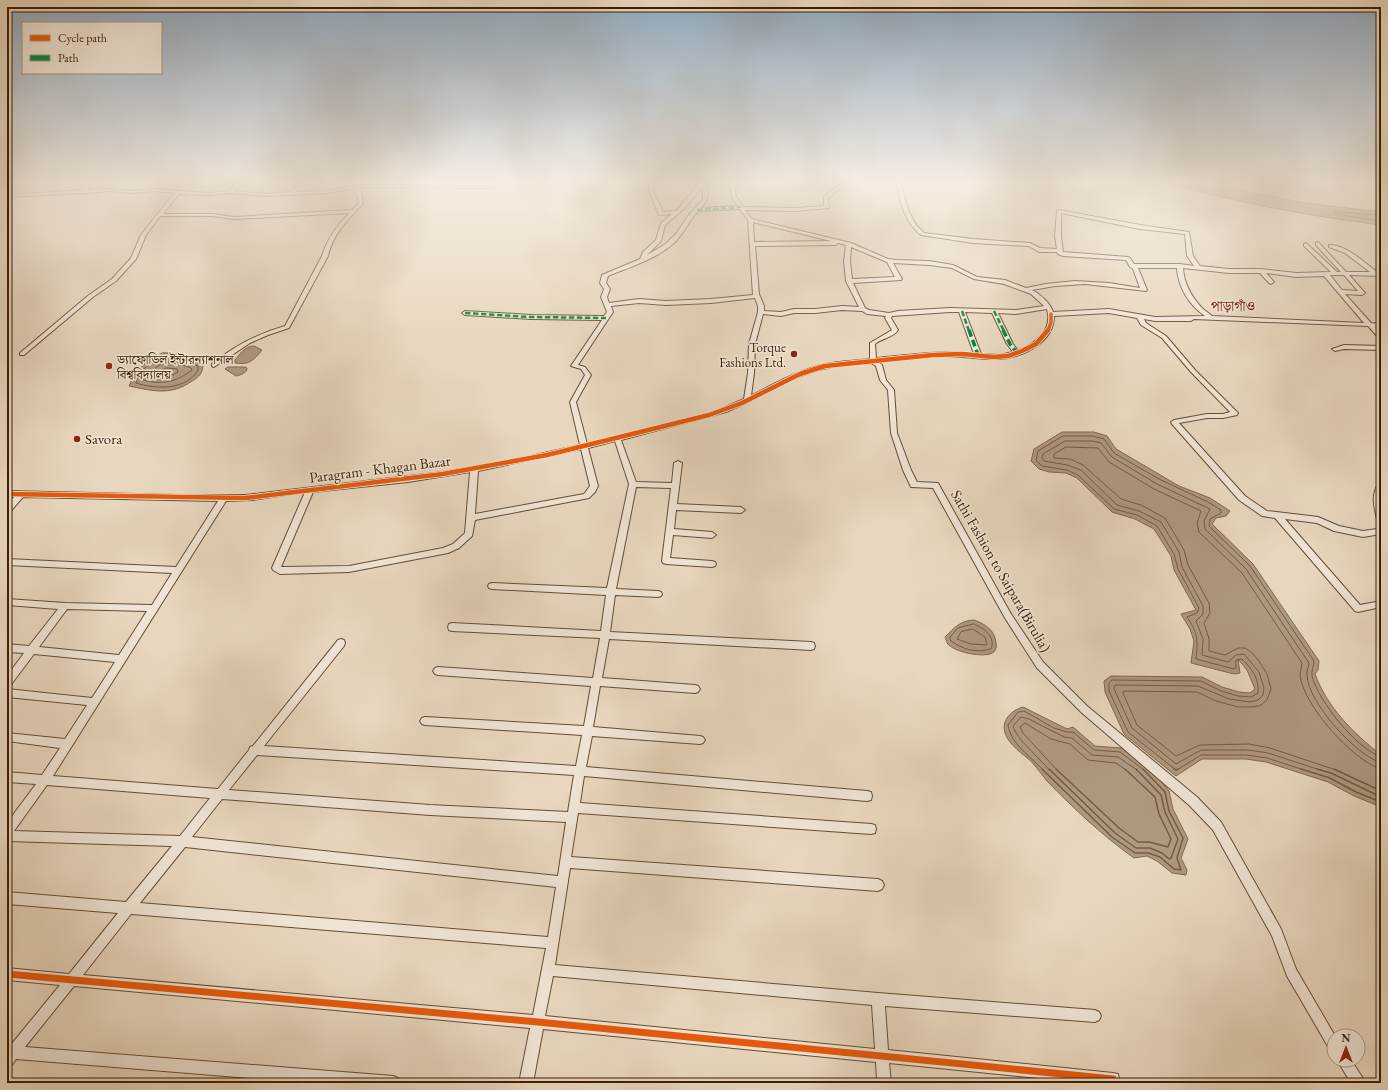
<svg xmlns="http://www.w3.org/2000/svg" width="1388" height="1090" font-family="'EB Garamond','Noto Serif Bengali',serif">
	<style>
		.water { fill: #ad9880; stroke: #7f684f }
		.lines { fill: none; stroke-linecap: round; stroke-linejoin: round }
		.shore-far1 { stroke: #745c42; stroke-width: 1 }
		.shore { stroke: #745c42; stroke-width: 1.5 }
		.minor-casing { stroke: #664d34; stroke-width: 2 }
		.minor { fill: #f0e5d5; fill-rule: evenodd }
		.quiet-far1 { stroke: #00873e; stroke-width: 2.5; stroke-dasharray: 5.5 2.5; stroke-linecap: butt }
		.quiet { stroke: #00873e; stroke-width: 3.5; stroke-dasharray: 7 3.5; stroke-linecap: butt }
		.cycleway-far2-casing { stroke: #f0e5d5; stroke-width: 5 }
		.cycleway-far1-casing { stroke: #f0e5d5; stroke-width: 6 }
		.cycleway-casing { stroke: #f0e5d5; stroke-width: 10 }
		.cycleway-far2 { stroke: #e8590c; stroke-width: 3.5 }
		.cycleway-far1 { stroke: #e8590c; stroke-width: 4.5 }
		.cycleway { stroke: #e8590c; stroke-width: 7 }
		.poi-dot { fill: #8f2418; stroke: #f0e5d5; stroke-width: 1.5 }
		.labels { text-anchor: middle; stroke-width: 3; stroke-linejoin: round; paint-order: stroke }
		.far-poi-label { font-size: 13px; fill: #3b1f05; stroke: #f0e5d5; text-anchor: end }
		.far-quarter-label { font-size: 14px; fill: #7a1f14; stroke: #f0e5d5 }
		.poi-label { font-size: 15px; fill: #3b1f05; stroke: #f0e5d5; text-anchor: start }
		.street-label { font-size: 15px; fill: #3b1f05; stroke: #f0e5d5 }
	</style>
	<rect width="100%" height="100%" fill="#e8d7bf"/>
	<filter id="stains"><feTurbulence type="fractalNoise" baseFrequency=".005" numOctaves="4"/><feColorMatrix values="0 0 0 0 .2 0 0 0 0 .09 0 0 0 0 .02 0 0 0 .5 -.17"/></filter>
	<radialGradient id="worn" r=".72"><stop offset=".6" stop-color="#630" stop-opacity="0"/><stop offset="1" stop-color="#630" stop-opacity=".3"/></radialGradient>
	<path class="water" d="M1169,183H1201L1306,203L1381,212V225C1310,216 1238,203 1169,183Z
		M254,346L262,350C253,361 249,365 235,363V360C240,354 245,346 254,346Z
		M162,353C175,352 192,356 203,364C203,373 199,377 192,381C171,396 153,391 129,386C136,370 146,360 162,353Z
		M228,367H245L247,368C247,373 241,375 236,376L225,369Z
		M1062,432H1094L1107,436L1116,449L1179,486L1210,498L1230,511L1226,516L1216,518L1212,524L1253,564L1319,661L1318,670L1315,674C1327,707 1353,733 1381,755V807L1354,796L1328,782L1266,762L1246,759H1202L1176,776L1124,734L1105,692L1104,681L1111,676L1202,677L1222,687L1239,692L1250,693L1255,689L1247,670L1238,659L1240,673L1234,674L1191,663L1194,641L1190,629L1181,614L1196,610L1174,570L1171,556L1154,529L1135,519L1112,512L1077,478L1066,473L1049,472L1039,469L1031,461L1034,449Z
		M974,620C985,624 995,630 996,643C997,647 996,649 994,652C985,659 953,652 947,643C947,642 945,637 945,637C955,627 960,621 974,620Z
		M1023,707L1067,729L1073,727L1095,746L1121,748L1139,760L1156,775L1169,791L1173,809L1188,839L1181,858L1187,870L1186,875L1172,873L1157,861L1147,856L1134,858C1103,836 1074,809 1047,781C1042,775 1037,768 1032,762C1023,754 1009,745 1005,733C1001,720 1012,710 1023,707Z"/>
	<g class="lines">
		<path class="shore-far1" d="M1381,215L1334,212L1335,214L1381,221
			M163,357L181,359L198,366V370C186,391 155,389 136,383C138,370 152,362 163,357Z
			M164,362H174L191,368L192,370C177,382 161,385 143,380L146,375Z
			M166,368L177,369L178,372L173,375H159V372Z
			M974,624C984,628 996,637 991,649C977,653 962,650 950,640V637L958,628Z
			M973,629L985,637L987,645L971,644L957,639L961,632Z
			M1043,770C1030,756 1011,744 1008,725L1018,712L1024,711L1054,728L1067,732H1073L1094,750L1120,752L1144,770
			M1049,770C1040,758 1016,739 1013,726L1021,717L1029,719L1064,737L1072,738L1092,755L1118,757L1137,770
			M1057,770L1023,733L1020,727L1025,723L1051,739L1070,744L1088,760L1116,763L1126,770
			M1176,770L1128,732L1109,691V683L1112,680L1201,681L1221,691L1238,696L1251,697L1258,693C1260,680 1251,667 1242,659L1236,660V668L1234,669L1196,659C1198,640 1198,633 1187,617L1197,613L1199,608L1178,569L1174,554L1157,526L1137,515L1114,509L1078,475L1067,470L1042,466L1036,460L1038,451L1063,436H1093L1104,439L1114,453L1159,479L1208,502L1221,510V513L1210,519L1209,526L1250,566L1314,661C1314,666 1311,671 1312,676C1319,702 1356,748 1381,757
			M1177,770L1201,755H1247L1267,758L1304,770
			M1320,770L1268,753L1248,750H1201L1176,764L1132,728L1114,689L1115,685L1198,686L1229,699L1250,702L1258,700L1263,695L1264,688L1259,672L1244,654L1236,655L1228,662L1202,655L1203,639L1196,621L1203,614V606L1182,567L1179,552L1161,522L1139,511L1117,505L1081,470L1067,465L1044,461L1042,458L1043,454L1065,441H1093L1101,443L1112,457L1157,484L1210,509L1204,521L1205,529L1246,569L1309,663C1309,667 1306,671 1307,675C1308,703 1356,755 1381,763
			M1336,770L1270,748L1249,744L1200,745L1176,756L1137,725L1123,693L1124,691L1197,692L1216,701L1238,707H1254L1261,705L1267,700L1271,689L1267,674L1259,661L1252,653L1245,648H1238L1225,655L1209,651V639L1204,623L1210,613L1209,603L1188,565L1184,550L1165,518L1141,505L1121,499L1083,465L1070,459L1054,458V454L1066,447L1098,448L1109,462L1154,489L1201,511L1197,523L1199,532L1242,573L1302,663C1302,667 1300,671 1300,675C1303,705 1353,761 1381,769"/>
		<path class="shore" d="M1042,769L1112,837L1135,853H1148L1160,857L1174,869L1181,870L1177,858L1183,838L1169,811L1165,792L1143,769
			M1049,769L1115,833L1136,848H1150L1162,853L1169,859L1171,858L1178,839L1165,812L1161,795L1136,769
			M1056,769L1119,828L1138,842H1149L1168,847L1171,839L1159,814L1155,797L1125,769
			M1174,769L1176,770L1178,769
			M1301,769L1330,778L1356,792L1381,802
			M1317,769L1331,773L1381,797
			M1334,769L1381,791"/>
		<g class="minor-casing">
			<path id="minor" d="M88,183H92L88,190L109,189L133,191L155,189L210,193L229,191L236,183H241L234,191L267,194L291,192L298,183H302L296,192L327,191L357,185L489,186L512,183L506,186L489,188L360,187L363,203C348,221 334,231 328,256L289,328L268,335L250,343L214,367L212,366V364C234,346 257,334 285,326L322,256C327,239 337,226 349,213L234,219L212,216H160L146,235L136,259L116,281L93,297L24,355H20V353L89,295L112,279L131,258L141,235L174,193L155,191L133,193L109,191L87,193L84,194L82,193L7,197V195L83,190ZM355,188L359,203L352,210L234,217L212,214H163L179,194L210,195L230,193L267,196L327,193Z
				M650,183H654L653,191L663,212L676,211L700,183H707C709,194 708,200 701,208L738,206L732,197L730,183H734L736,197L743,207L795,208L824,206V197C832,190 838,183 849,183L839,189L828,198L829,208L795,211L745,210L752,219L851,243L888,259L896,260L929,261L953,265L977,277L1005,280L1026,288L1046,284L1075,281L1109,283L1140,288L1133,269L1130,267L1126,260L1063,256L1058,254L1057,252H1039L1029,246L973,243L921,235C906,224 899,201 897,183H901L904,196L909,212L916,225L924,233L973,239L1030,243L1040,248L1057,249L1055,236L1057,211L1059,210L1140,225L1189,232L1193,256L1200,266L1229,269H1261L1296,273L1331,272L1304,246V244L1306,243L1337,272H1341L1316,245V243L1318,242L1346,272H1370L1345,253L1329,247V245C1345,244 1365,263 1377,272H1381V276L1349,275L1365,293L1362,295L1345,294L1371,323L1380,324V326L1375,327L1381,333V339L1379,338L1368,326L1194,319L1191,321H1155L1144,319L1146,323L1166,336L1195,370L1238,413L1237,415L1223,418H1207L1179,423L1245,496L1267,511L1318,517L1339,526L1363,531L1377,529L1381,526V534L1363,537L1334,531L1317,523L1285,519L1360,605L1381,601V607L1358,612L1355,611L1275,518L1262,516L1239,500L1172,424L1171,422L1174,420L1207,414H1223L1230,412L1191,372L1162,338L1141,325L1137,318L1109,313L1054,316C1054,342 1024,357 1000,359C982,360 964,356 945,356C923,357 901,359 878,362L882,365L886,380L894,390L897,433L911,470L917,482L938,483L1011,614L1043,662L1087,706L1197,797L1221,822L1281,929L1296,969L1335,1036H1334V1052L1330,1050L1287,976L1272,936L1213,830L1189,805L1081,712L1037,668L1005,618L933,488L911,487L903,470L891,433L888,390L880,380L876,366L871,363L836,366L814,371L790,380L744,404L726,412L621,440L636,482L672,483L674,463L678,461L682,463L677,504L741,507L745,510L741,513L676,510L674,529L712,532L716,535L712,538L673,535L670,558L712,561L715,562L716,564L715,566L712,567L666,564L663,563L662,561L671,488L636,487L616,589L658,591L661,592L662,594L661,596L658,597L615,595L610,632L811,642L814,643L815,646L814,649L811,650L609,639L602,678L695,685L698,686L700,689L698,692L695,693L600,686L593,727L700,736L703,737L705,740L703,743L700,744L592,736L586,767L867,791L871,792L872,796L871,800L867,801L584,776L580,803L871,824L875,825L876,829L875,833L871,834L578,813L571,857L878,879L882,881L884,885L882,889L878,891L570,868L555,965L878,993L1095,1010L1099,1012L1101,1016L1099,1020L1095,1022L885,1006L888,1050L1113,1073L1118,1074L1119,1079L1118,1083H1088L889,1063L891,1083H877L876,1062L543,1029L533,1083H519L530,1028L74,986L25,1047L393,1076L398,1078L400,1083H313L16,1059L12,1065L7,1066V1046H10L60,985L7,980V968L69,974L118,913L7,904V892L126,902L172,846L7,841V823L36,784L7,782V772L42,775L60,748L7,741V733L65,739L87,705L7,697V689L92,698L115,662L34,654L10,686L7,687V676L24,653L7,652V644L29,646L58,609L7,605V599L65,603L152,605L172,573L7,565V559L176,567L218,501L23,497L10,512L7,513V505L14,497H7V491L179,495H245L443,472L513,460L580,445L570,402L585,375L581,369L571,366L602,320L531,319L465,315L462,313L465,311L531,315L604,316L607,312L601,297L604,289L600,283L602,275L640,259L643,252L656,240L661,223L672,214L659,215L649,191ZM703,186V199L688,216L676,234L664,245L647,255L661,241L665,225L684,209ZM740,209L748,220L753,295L711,299L666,301L639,299L609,303L607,297L610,289L606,283L608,276C630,267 657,259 675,242C684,233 689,221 698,211ZM1061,213L1140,229L1185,234L1187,256L1194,266L1180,264H1134L1130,258L1128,257L1063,252L1061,236ZM753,222L831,241L754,242ZM838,243L846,245L844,261L846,281L859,307L842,306L815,309H794L781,312L764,311V306L759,294L755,246L835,245ZM851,247L887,262L895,277L852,279L850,261ZM893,263L929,265L952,268L974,279L1004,284L1031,294L1044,306L1016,310L950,308L898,311L889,313L869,310L865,308L853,283L901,280L902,279ZM1138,268H1177C1178,287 1189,305 1205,316L1155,317L1109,309L1053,312C1051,304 1040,294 1032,290L1055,286L1085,284L1146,291L1147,290ZM1183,268L1229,273H1260L1269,283L1271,284L1274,282L1266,273L1296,277L1324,276L1364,323L1212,316C1209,313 1205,311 1202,308C1191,296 1184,284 1183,268ZM1330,275H1344L1358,291L1342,290ZM755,298L758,306V312L749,344L748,373L744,399L721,409L707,414L587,444L576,402L591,375L585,367L578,365L613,312L611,306L639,303L666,305L711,303ZM1047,309C1053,331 1036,343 1018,351L1013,344L998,313L1016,314ZM842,310L862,311L867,314L886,316L885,318L892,330L870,343V359C855,361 840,361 826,364C799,370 775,383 751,396L754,373L755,344L763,314L781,316L794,313H815ZM950,312H959L974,354C942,350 909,355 876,358L875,344C882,338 893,338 898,330L891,318L892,316ZM965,312L992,313L1007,344L1013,352L1000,355L981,354ZM615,441L629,484L607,588L492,583L489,584L488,586L489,588L492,589L606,595L601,631L452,623L449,624L448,627L449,630L452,631L600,638L593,678L438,667L435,668L433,671L435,674L438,675L591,686L584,726L425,717L422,718L420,721L422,724L425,725L582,735L576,766L264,746L344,646L345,643L344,640L341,639L338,640L253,746L250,747L249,750L218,789L53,776L226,501L253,500L305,492L272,568L273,570L280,574L349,572L448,553L459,548L472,536L475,520L589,498L595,492L598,486L588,448ZM581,449L590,486L584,494L475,514L478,471ZM470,472L465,533L453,544L443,548L349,566L281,567L313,492L408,482ZM67,609L147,611L119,655L39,647ZM257,755L574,775L568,812L430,805L229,790ZM47,785L210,798L180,836L14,831ZM222,799L430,815L566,822L558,876L192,837ZM185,847L556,887L548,937L140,903ZM131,914L546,948L533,1015L83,975ZM553,976L872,1005L875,1049L545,1016Z
				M1344,345L1381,346V350L1344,349L1335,351L1332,349Z
				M1381,483V522L1377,519C1374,506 1371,496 1378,484Z
				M1337,1060H1351L1366,1083H1351Z"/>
		</g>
		<use href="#minor" class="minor"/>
		<path class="quiet-far1" d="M652,183H654
			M697,210L741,207
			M962,311L969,331
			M994,311L1004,331
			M465,313L531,317L606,318"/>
		<path class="quiet" d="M969,330L978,355
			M1003,330L1010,344L1017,353"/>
		<g class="cycleway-far2-casing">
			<path id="cycleway-far2" d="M1048,331L1051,322V314"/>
		</g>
		<g class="cycleway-far1-casing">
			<path id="cycleway-far1" d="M7,494L245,498L443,474L547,455L709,415L742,403L800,374L825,366L933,355L963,354L993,357L1008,356L1022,351L1036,344L1048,330"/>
		</g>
		<g class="cycleway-casing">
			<path id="cycleway" d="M7,974L538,1022L1113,1079"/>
		</g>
		<use href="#cycleway-far2" class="cycleway-far2"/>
		<use href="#cycleway-far1" class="cycleway-far1"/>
		<use href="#cycleway" class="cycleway"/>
	</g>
	<linearGradient id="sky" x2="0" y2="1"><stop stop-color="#90a9be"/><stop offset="0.54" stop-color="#f5ede2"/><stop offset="1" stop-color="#f5ede2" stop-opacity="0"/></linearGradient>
	<rect width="1388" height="336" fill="url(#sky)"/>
	<g class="poi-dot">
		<circle cx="794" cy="354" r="4"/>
		<circle cx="109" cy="366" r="4"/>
		<circle cx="77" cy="439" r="4"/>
	</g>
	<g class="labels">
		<g class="far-poi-label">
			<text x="786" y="352">Torque<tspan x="786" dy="15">Fashions Ltd.</tspan></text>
			<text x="117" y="364" text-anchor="start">ড্যাফোডিল ইন্টারন্যাশনাল<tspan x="117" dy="15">বিশ্ববিদ্যালয়</tspan></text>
		</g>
		<g class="far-quarter-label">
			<text x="1233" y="311">পাড়াগাঁও</text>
		</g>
		<g class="poi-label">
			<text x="85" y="444">Savora</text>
		</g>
		<g class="street-label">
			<text transform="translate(380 469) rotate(-7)" y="5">Paragram - Khagan Bazar</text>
			<text transform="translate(1001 571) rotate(60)" y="5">Sathi Fashion to Saipara(Birulia)</text>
		</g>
	</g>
	<rect width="1388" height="1090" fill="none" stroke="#e8d7bf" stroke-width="24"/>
	<rect x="8" y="8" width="1372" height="1074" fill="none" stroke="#3b1f05" stroke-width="2"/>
	<rect x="12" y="12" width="1364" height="1066" fill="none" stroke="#3b1f05"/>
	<rect x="22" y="22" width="140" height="52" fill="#f0e5d5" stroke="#a89682"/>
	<rect x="30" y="35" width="20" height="6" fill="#e8590c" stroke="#a89682"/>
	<text x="58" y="42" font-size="12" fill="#3b1f05">Cycle path</text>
	<rect x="30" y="55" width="20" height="6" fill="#00873e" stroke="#a89682"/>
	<text x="58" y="62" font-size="12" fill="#3b1f05">Path</text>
	<g transform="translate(1346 1048)"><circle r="19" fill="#f0e5d5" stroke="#a89682"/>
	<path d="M0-3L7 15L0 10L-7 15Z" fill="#8f2418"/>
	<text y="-6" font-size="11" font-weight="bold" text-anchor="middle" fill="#3b1f05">N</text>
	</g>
	<rect width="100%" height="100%" filter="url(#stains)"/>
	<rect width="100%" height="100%" fill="url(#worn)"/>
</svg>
